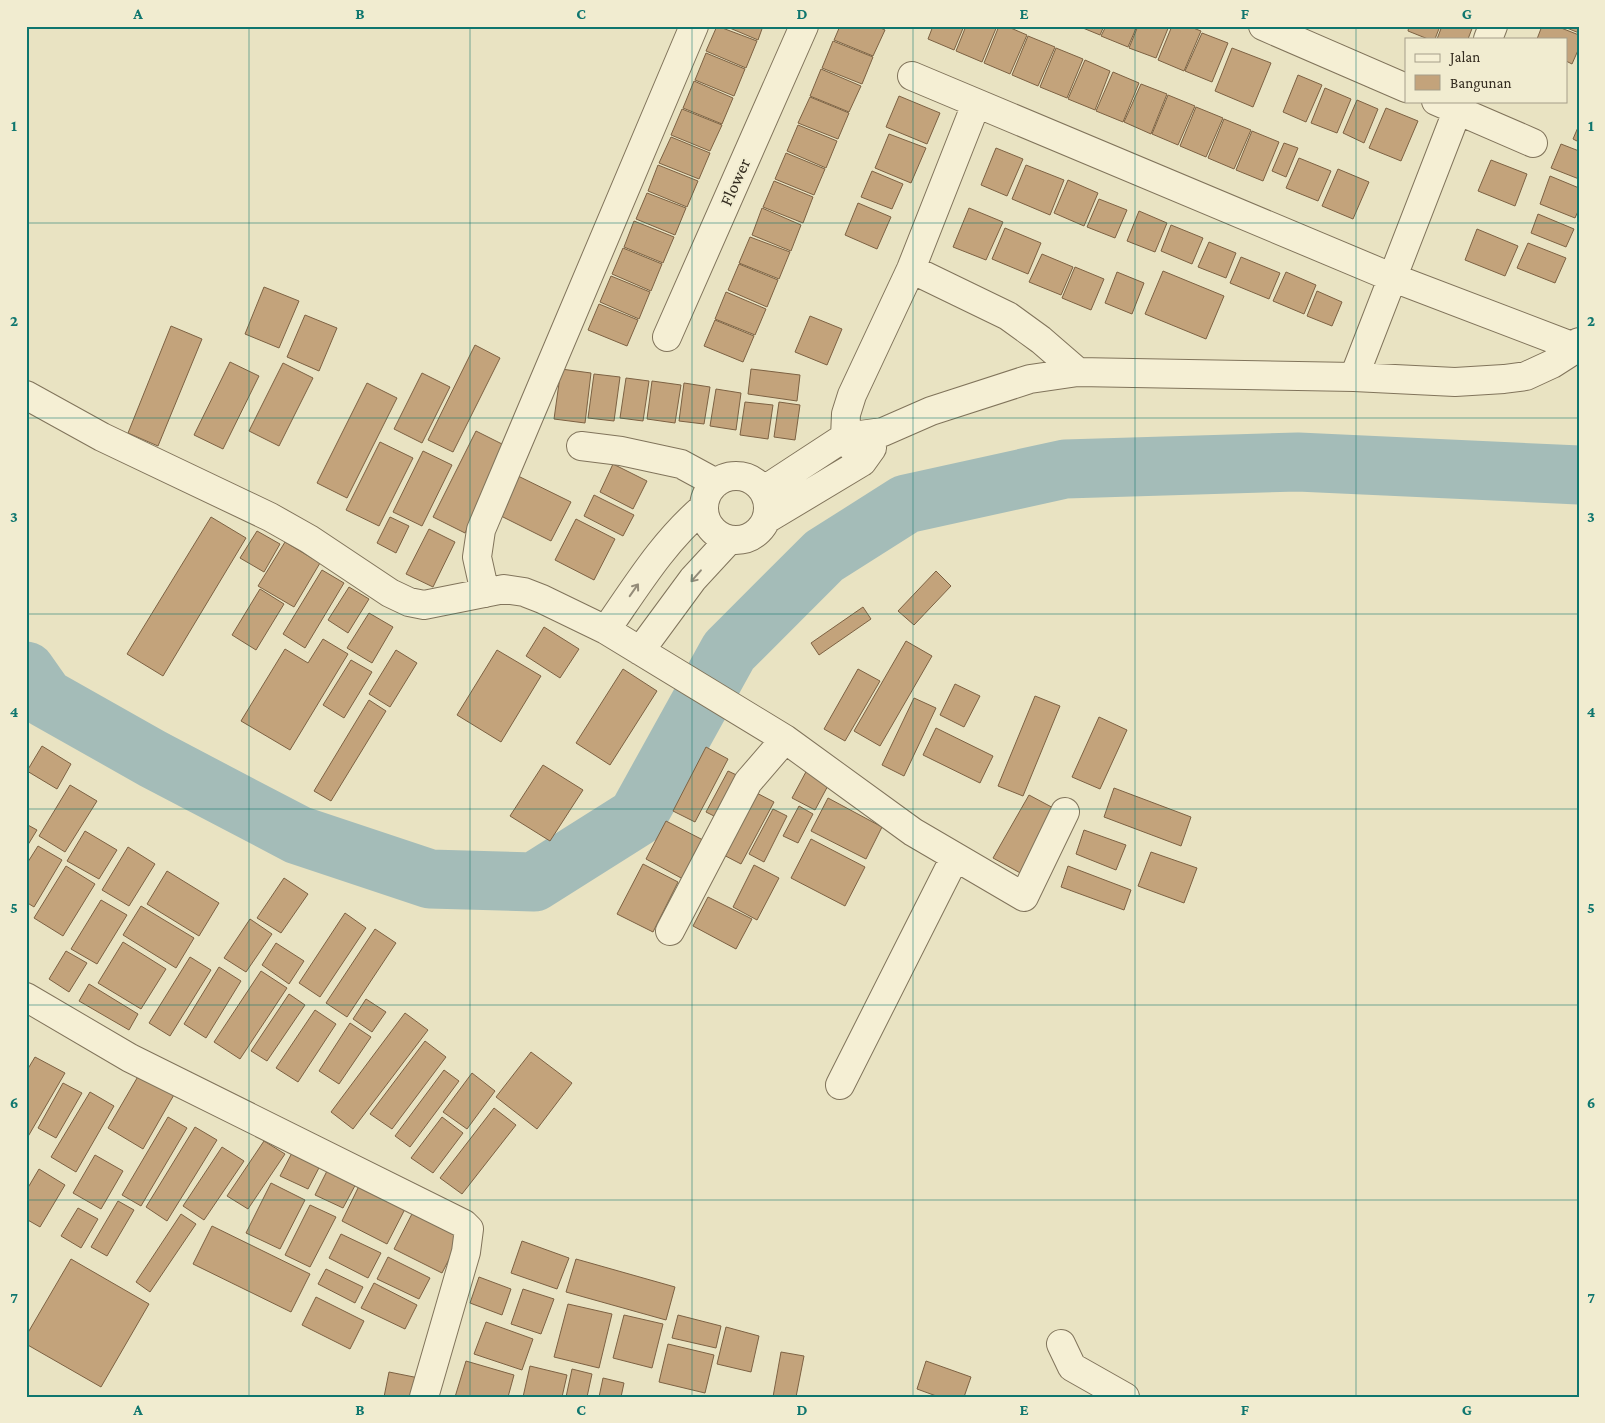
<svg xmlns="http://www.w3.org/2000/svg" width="1605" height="1423" font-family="'Crimson Pro',serif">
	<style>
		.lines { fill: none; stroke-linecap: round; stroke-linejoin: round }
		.river { stroke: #a4bcb8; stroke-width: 59 }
		.building { fill: #c3a37b; stroke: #7d6243 }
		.minor-casing { stroke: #81745b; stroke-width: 30 }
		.minor { stroke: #f5efd4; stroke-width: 28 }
		.oneway { stroke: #948c79 }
		.grid { fill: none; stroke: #0f766e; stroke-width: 1; stroke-opacity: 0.55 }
		.labels { text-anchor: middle; stroke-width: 4; stroke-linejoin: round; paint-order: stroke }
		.street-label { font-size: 18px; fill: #322a1e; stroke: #f1ecd0 }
		.neatline { fill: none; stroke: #0f766e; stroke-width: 2 }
		.grid-label { font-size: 16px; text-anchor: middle; font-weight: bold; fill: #0f766e }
	</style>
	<rect width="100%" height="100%" fill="#e9e3c2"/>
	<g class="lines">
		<path class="river" d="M26,671L45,698L153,759L298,835L430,879L534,882L637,817L729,651L824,556L906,504L1065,469L1298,462L1579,475"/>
	</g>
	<path class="building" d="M717,26L757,41L746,68L706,51Z
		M725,26H763L758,40Z
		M840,26H876L885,30L873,56L834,40Z
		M933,26H964L954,50L928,39Z
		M966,26H997L982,62L956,51Z
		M999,26H1006L1027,35L1010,74L984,63Z
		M1078,26H1104L1100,35Z
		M1106,26H1137L1128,47L1101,36Z
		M1138,26H1169L1156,58L1129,48Z
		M1172,26H1188L1201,31L1184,71L1158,60Z
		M1409,26H1440L1435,39H1428L1408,31Z
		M1442,26H1473L1468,39H1437Z
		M1542,26H1556L1579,35V48L1572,64L1566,61V39H1537Z
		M1562,26H1579V33Z
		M1202,33L1228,43L1212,82L1185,71Z
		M1028,36L1055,47L1038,86L1012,75Z
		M833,41L873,57L862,84L822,68Z
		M1056,48L1083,59L1067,98L1040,87Z
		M1232,48L1271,63L1253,107L1215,91Z
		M706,53L745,69L734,96L695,80Z
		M1085,60L1110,71L1095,110L1068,99Z
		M821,69L861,86L849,112L810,96Z
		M1113,72L1139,83L1123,122L1096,111Z
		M1298,75L1322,85L1306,122L1283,112Z
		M694,81L733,98L722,124L683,108Z
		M1141,84L1167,94L1151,134L1124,122Z
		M1325,88L1351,99L1337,133L1311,123Z
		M1168,95L1195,106L1178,145L1152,134Z
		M899,96L940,113L927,144L886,127Z
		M810,97L849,113L838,139L798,123Z
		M1357,100L1378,109L1364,143L1343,133Z
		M1196,107L1223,118L1206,157L1180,146Z
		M1386,108L1418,121L1401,161L1369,148Z
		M682,109L722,125L710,151L671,135Z
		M1224,119L1251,130L1234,169L1208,158Z
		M798,125L837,141L826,168L787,151Z
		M1579,125V142L1573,139Z
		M1252,131L1279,142L1263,181L1236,170Z
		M889,134L926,148L911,183L875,168Z
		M671,137L710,153L699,179L659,163Z
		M1284,143L1298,148L1286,177L1272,171Z
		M1561,144L1579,151V179L1551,168Z
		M996,148L1023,159L1007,196L981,185Z
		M786,153L825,169L814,195L775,179Z
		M1299,158L1331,171L1318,201L1286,188Z
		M1491,160L1527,174L1515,206L1478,191Z
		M658,165L698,181L687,207L648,191Z
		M1026,165L1064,180L1050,215L1012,199Z
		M1338,169L1369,182L1353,219L1322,206Z
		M872,171L903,184L892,209L861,197Z
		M1550,176L1579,188V209L1575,218L1540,204Z
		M1068,180L1098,193L1084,226L1054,213Z
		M774,181L813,197L803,223L763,207Z
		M647,193L686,208L675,235L636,219Z
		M1099,199L1127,210L1115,238L1087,227Z
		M858,203L891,217L877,249L845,235Z
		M762,208L801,225L791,251L752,235Z
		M969,208L1003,222L986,260L953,247Z
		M1139,211L1167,223L1155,252L1127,241Z
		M1538,214L1574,229L1566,247L1531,233Z
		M634,221L674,237L663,263L624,247Z
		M1171,225L1203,238L1192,264L1161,251Z
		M1005,228L1041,243L1028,274L992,259Z
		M1477,229L1518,246L1505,276L1465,260Z
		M750,237L790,252L779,279L739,263Z
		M1209,242L1236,253L1226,278L1198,267Z
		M1528,243L1566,258L1555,283L1517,268Z
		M623,248L662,264L651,291L612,274Z
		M1042,254L1073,267L1061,295L1029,282Z
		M1241,257L1280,273L1269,299L1230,283Z
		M739,264L778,280L767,307L728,290Z
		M1075,267L1104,279L1091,310L1062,298Z
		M1163,271L1224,296L1206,339L1145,314Z
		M1117,272L1144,283L1132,314L1105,303Z
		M1286,272L1316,285L1304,314L1273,301Z
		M611,276L650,292L639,319L600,302Z
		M264,287L299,301L279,348L245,334Z
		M1317,291L1342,302L1332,326L1307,316Z
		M726,292L766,309L755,335L715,319Z
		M599,304L638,320L627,346L588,330Z
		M305,315L337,328L319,371L287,357Z
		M810,316L842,329L827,365L795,352Z
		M715,320L754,336L743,362L704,346Z
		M171,326L202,339L158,446L128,433Z
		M475,345L500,358L453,452L428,440Z
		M230,362L259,376L223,449L194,435Z
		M283,363L313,378L279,446L249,431Z
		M561,369L591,373L585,423L554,419Z
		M751,369L800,375L797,401L748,394Z
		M422,373L450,387L422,443L394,429Z
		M594,374L620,377L614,421L588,418Z
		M626,378L649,381L643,421L620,418Z
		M652,381L681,385L675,423L647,419Z
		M367,383L397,398L347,498L317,483Z
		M684,383L710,387L704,424L679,421Z
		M716,389L741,393L736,430L710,426Z
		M745,402L773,405L768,439L740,435Z
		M779,402L800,405L795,440L774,437Z
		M476,431L508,447L465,533L433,517Z
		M380,442L413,458L379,526L346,510Z
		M423,451L452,465L422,526L393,512Z
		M613,464L647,481L633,509L600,492Z
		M516,475L571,502L551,541L497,514Z
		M594,495L634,515L623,536L584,516Z
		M211,517L246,538L163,676L127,654Z
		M390,517L409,526L396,553L377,543Z
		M576,519L615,539L594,580L555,560Z
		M429,529L455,542L433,587L406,574Z
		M257,531L280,544L264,572L240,558Z
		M285,542L320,563L294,607L258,586Z
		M322,570L344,583L305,648L283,634Z
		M936,571L951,586L914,625L898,611Z
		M349,587L369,599L348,633L328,620Z
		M260,589L284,604L256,650L232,635Z
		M863,607L871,619L819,655L811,643Z
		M369,613L393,627L372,663L347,648Z
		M544,627L579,649L560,678L526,656Z
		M323,639L348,654L290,750L241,721L285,649L308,663Z
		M906,641L932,656L880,746L854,731Z
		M396,650L417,663L390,707L369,694Z
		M497,650L541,676L501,742L457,715Z
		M351,660L372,672L344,718L323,705Z
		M623,669L657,691L610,765L576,743Z
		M858,669L880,681L845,741L824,729Z
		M955,684L980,696L964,727L940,715Z
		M1035,696L1060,706L1023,796L998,786Z
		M914,698L936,708L904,776L882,765Z
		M369,700L386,711L331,801L314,791Z
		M1099,717L1127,730L1100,789L1072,777Z
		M936,728L993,756L980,783L923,755Z
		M42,746L71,764L57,789L27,771Z
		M706,747L728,759L695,822L673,811Z
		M543,765L583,790L550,841L510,816Z
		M808,768L831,780L815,810L792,798Z
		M728,771L745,779L724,821L706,812Z
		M70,785L97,801L65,852L39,836Z
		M747,788L774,802L741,864L714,850Z
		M1114,788L1191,817L1181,846L1104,817Z
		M1029,795L1059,811L1024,875L993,858Z
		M828,798L882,827L866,859L811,831Z
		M799,806L813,814L798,843L783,836Z
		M773,809L787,816L764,862L749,854Z
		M666,821L703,840L683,879L646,859Z
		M26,824L37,830L26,848Z
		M1084,830L1126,845L1116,870L1076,854Z
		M85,831L117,850L99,879L67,861Z
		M811,839L865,867L845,906L791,878Z
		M38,846L62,860L34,907L26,902V865Z
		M128,847L155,864L129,906L102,890Z
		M1151,852L1197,868L1184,903L1138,886Z
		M643,864L678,882L653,932L617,914Z
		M754,865L779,878L757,920L733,907Z
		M66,866L95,884L63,936L34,918Z
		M1068,866L1131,890L1124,910L1061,887Z
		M167,871L219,903L199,936L147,904Z
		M284,878L308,894L281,933L257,918Z
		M708,897L752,919L736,949L693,926Z
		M101,900L127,915L97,964L71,949Z
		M141,906L194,938L176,968L123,935Z
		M345,913L366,928L320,997L299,983Z
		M250,919L272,934L246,972L224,958Z
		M375,929L396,943L347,1017L326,1003Z
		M123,942L166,969L141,1009L98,983Z
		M276,943L304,961L289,984L262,965Z
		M66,951L87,963L69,992L49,979Z
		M190,957L211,970L170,1036L149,1023Z
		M219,967L241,981L206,1038L184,1024Z
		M261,971L287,988L240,1059L214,1042Z
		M89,984L138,1014L129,1030L79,1001Z
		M289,994L305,1005L267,1061L251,1051Z
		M366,999L386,1012L372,1032L353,1019Z
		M315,1010L336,1024L298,1082L276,1068Z
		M405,1013L428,1030L353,1129L331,1112Z
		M350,1023L371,1037L339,1084L319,1071Z
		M425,1041L446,1057L392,1129L370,1114Z
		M531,1052L572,1083L537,1129L496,1097Z
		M35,1057L65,1073L26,1140V1072Z
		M444,1070L459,1081L410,1147L395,1136Z
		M140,1073L175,1093L143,1149L108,1128Z
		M472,1073L495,1091L467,1129L443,1112Z
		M63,1083L82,1093L56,1138L38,1128Z
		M90,1092L114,1106L76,1172L51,1157Z
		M494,1108L516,1125L462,1194L440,1178Z
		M168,1117L187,1128L141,1206L122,1195Z
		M442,1117L463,1133L433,1173L411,1158Z
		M195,1127L217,1140L167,1221L146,1207Z
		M264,1141L285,1154L248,1209L227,1196Z
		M222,1147L244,1161L204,1220L183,1206Z
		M294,1149L322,1162L308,1189L280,1176Z
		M95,1155L123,1171L101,1209L73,1193Z
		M329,1167L358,1180L343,1208L315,1195Z
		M39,1169L65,1185L40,1227L26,1219V1191Z
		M271,1183L305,1200L280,1249L246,1233Z
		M359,1186L405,1209L387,1244L342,1221Z
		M118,1201L134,1210L107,1256L91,1247Z
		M310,1205L336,1217L310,1267L285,1255Z
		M78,1208L98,1219L81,1248L61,1236Z
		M415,1208L463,1232L442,1273L394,1249Z
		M181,1214L196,1224L150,1292L136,1282Z
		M212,1226L310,1274L291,1312L193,1264Z
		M341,1234L381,1253L368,1278L329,1258Z
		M522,1241L569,1258L557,1289L511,1273Z
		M388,1257L430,1278L419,1299L377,1279Z
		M71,1259L149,1304L101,1387L26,1344V1336Z
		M576,1259L675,1287L666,1320L566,1292Z
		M326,1269L363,1287L355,1303L318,1284Z
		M479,1277L511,1289L502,1315L470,1303Z
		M374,1283L417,1305L405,1329L361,1308Z
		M523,1289L554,1299L541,1334L511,1324Z
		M316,1297L364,1321L350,1349L302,1325Z
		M568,1304L612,1314L599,1368L554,1357Z
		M624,1315L663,1324L652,1368L613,1358Z
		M678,1315L721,1326L716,1348L672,1338Z
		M486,1322L533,1339L522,1370L474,1354Z
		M726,1327L759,1336L751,1372L717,1364Z
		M668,1344L714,1355L705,1393L659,1382Z
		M781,1352L804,1356L796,1397H773Z
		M466,1361L514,1375L508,1397H455Z
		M926,1361L971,1377L964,1397H939L917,1389Z
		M530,1366L567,1375L562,1397H523Z
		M572,1369L592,1374L587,1397H566Z
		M389,1372L419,1378L416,1397H384Z
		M603,1378L624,1383L621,1397H599Z"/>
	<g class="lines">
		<g class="minor-casing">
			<path id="minor" d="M1263,26L1406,88
				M1488,39L1493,26
				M912,76L1391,277L1577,348
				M1436,101L1533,143
				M911,269L1008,316L1041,340L1078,372
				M667,337L804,26
				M1354,377L1461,101
				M26,395L102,437L270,517L309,539L390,593L409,602L424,605L504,589L524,592L542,599L606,630L785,739L913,832L1024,897L1065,812
				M581,446L621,451L681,464L716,483
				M862,462L845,437L846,414L852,395L911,269L976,104
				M704 508a32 32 0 1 1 64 0a32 32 0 1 1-64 0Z
				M764,490L845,437L883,432L931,411L1030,379L1078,372L1354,377L1455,382L1504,379L1526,376L1552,364L1577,348L1579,342
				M767,519L862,462L872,448
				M485,593L477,557L481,530L694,26
				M606,630C636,587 663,542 703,508
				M640,651L693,579L729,540
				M670,931L748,782L785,739
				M26,997L130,1058L464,1224L469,1229L466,1252L424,1397
				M840,1085L955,857
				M1061,1344L1072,1367L1125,1397"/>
		</g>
		<use href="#minor" class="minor"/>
	</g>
	<defs><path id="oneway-shaft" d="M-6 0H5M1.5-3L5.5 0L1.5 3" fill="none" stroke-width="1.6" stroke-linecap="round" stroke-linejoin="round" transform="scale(1.25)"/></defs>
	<g class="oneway">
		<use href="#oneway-shaft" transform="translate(696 576) rotate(131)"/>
		<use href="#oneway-shaft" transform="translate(634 590) rotate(-55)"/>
	</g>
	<path class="grid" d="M249,26V1397M470,26V1397M692,26V1397M913,26V1397M1135,26V1397M1356,26V1397M26,223H1579M26,418H1579M26,614H1579M26,809H1579M26,1005H1579M26,1200H1579"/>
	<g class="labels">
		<g class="street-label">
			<text transform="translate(735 182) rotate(-66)" y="6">Flower</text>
		</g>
	</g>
	<rect width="1605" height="1423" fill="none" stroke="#f1ecd0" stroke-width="55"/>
	<rect x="1405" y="38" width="162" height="65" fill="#f1ecd0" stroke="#a59e89"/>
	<rect x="1415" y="54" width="25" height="8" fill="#f5efd4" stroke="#a59e89"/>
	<text x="1450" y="62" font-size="15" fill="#322a1e">Jalan</text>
	<rect x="1415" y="75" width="25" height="15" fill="#c3a37b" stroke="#a59e89"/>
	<text x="1450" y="88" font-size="15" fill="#322a1e">Bangunan</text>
	<rect x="28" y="28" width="1550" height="1368" class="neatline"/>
	<g class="grid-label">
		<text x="138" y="19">A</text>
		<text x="360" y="19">B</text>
		<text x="581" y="19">C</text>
		<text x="802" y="19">D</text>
		<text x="1024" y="19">E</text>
		<text x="1245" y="19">F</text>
		<text x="1467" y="19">G</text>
		<text x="14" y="131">1</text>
		<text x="1591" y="131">1</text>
		<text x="14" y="326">2</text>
		<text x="1591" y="326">2</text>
		<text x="14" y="522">3</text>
		<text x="1591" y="522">3</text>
		<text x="14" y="717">4</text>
		<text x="1591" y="717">4</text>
		<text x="14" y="913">5</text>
		<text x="1591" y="913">5</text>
		<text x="14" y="1108">6</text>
		<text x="1591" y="1108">6</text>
		<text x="14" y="1303">7</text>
		<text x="1591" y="1303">7</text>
		<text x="138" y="1415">A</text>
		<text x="360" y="1415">B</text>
		<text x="581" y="1415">C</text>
		<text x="802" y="1415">D</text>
		<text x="1024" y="1415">E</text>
		<text x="1245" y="1415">F</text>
		<text x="1467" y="1415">G</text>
	</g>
</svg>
